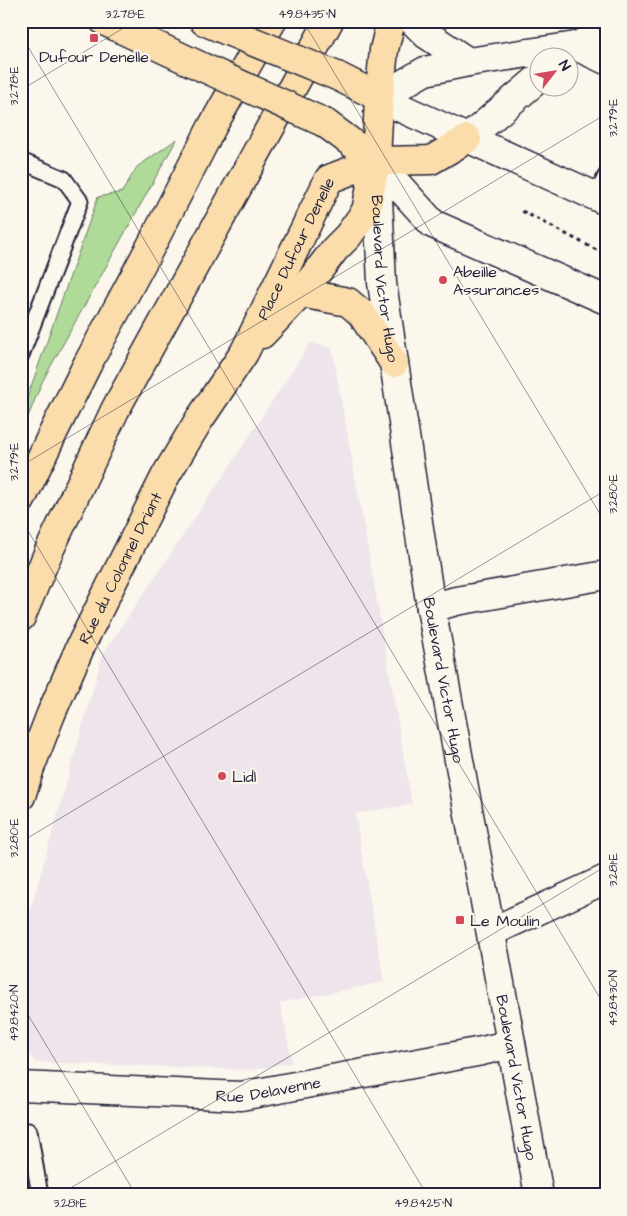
<svg xmlns="http://www.w3.org/2000/svg" width="627" height="1216" font-family="'Architects Daughter',sans-serif">
	<style>
		.built { fill: #eee4eb }
		.green { fill: #afda98; stroke: #687e6a }
		.lines { fill: none; stroke-linecap: round; stroke-linejoin: round }
		.service-casing { stroke: #22223b; stroke-width: 19 }
		.minor-casing { stroke: #22223b; stroke-width: 31 }
		.tertiary-casing { stroke: #22223b; stroke-width: 31 }
		.secondary-casing { stroke: #22223b; stroke-width: 31 }
		.primary-casing { stroke: #22223b; stroke-width: 31 }
		.path { stroke: #22223b; stroke-width: 3; stroke-dasharray: 4 4; stroke-linecap: butt }
		.service { stroke: #fbf7ec; stroke-width: 15 }
		.minor { stroke: #fbf7ec; stroke-width: 28 }
		.tertiary { stroke: #fbf7ec; stroke-width: 28 }
		.secondary { stroke: #fbf7ec; stroke-width: 28 }
		.primary { stroke: #faddab; stroke-width: 28 }
		.primary-bridge-casing { stroke: #22223b; stroke-width: 31; stroke-linecap: butt }
		.primary-bridge { stroke: #faddab; stroke-width: 28 }
		.ticks { fill: none; stroke: #22223b; stroke-width: 1; stroke-opacity: 0.45 }
		.poi-dot { fill: #d1495b; stroke: #fbf7ec; stroke-width: 2 }
		.labels { text-anchor: middle; stroke-width: 4.5; stroke-linejoin: round; paint-order: stroke }
		.poi-label { font-size: 16px; fill: #22223b; stroke: #fbf7ec; text-anchor: start }
		.street-label { font-size: 16px; fill: #22223b; stroke: #fbf7ec }
		.neatline { fill: none; stroke: #22223b; stroke-width: 2 }
		.ticks-label { font-size: 12px; text-anchor: middle; fill: #22223b }
	</style>
	<rect width="100%" height="100%" fill="#fbf7ec"/>
	<filter id="ink" filterUnits="userSpaceOnUse"><feTurbulence type="fractalNoise" baseFrequency=".02" numOctaves="2"/><feDisplacementMap in="SourceGraphic" scale="10" xChannelSelector="R" yChannelSelector="G"/><feConvolveMatrix kernelMatrix="1 2 1 2 8 2 1 2 1" color-interpolation-filters="sRGB"/></filter>
	<g filter="url(#ink)">
		<path class="built" d="M310,343L332,348L376,595L412,804L355,814L384,982L280,1003L292,1062L253,1070L35,1062L21,1044V943L103,654L236,457Z"/>
		<path class="green" d="M177,139L42,382L21,434V415L98,197L122,192L137,167Z"/>
		<g class="lines">
			<g class="service-casing">
				<path id="service" d="M21,161L64,179L80,201L21,355
					M596,197L606,176
					M29,1131L40,1195"/>
			</g>
			<g class="minor-casing">
				<g id="minor">
					<path d="M413,21L426,34L468,62"/>
					<path d="M576,46L606,60"/>
					<path d="M431,608L456,601L606,575"/>
					<path d="M491,932L606,879"/>
					<path id="s1" d="M21,1086L241,1096L482,1051L511,1044"/>
				</g>
			</g>
			<g class="tertiary-casing">
				<path id="tertiary" d="M379,98L606,201
					M376,161L433,224L606,300"/>
			</g>
			<g class="secondary-casing">
				<g id="secondary">
					<path d="M379,98L425,71L468,62L576,46L606,34"/>
					<path d="M467,139L540,77"/>
					<path id="s2" d="M377,177L382,283L431,608L539,1195"/>
				</g>
			</g>
			<g class="primary-casing">
				<g id="primary">
					<path d="M104,21L202,67"/>
					<path d="M204,21L230,32"/>
					<path d="M337,76L369,92L379,98"/>
					<path d="M325,123L376,161"/>
					<path d="M301,293L348,302L361,313L394,363"/>
					<path d="M262,334L301,293L335,249L348,236L366,211L376,161L379,98L384,50L391,21"/>
					<path d="M21,500L55,429L88,363L153,242L212,127L272,21"/>
					<path d="M21,617L49,551L115,410L329,21"/>
					<path id="s3" d="M21,796L30,768L51,714L82,643L166,475L199,420L244,353L329,179L376,161L431,160L467,139"/>
				</g>
			</g>
			<path class="path" d="M522,211L606,255"/>
			<use href="#service" class="service"/>
			<use href="#minor" class="minor"/>
			<use href="#tertiary" class="tertiary"/>
			<use href="#secondary" class="secondary"/>
			<use href="#primary" class="primary"/>
			<g class="primary-bridge-casing">
				<path id="primary-bridge" d="M230,32L337,76
					M202,67L325,123"/>
			</g>
			<use href="#primary-bridge" class="primary-bridge"/>
		</g>
	</g>
	<path class="ticks" d="M303,21L606,524M594,21L606,41M21,35L606,1008M21,90L135,21M21,466L606,114M21,519L427,1195M21,842L606,490M21,1003L136,1195M59,1195L606,866"/>
	<g class="poi-dot">
		<rect x="89" y="33" width="10" height="10" rx="2.5"/>
		<circle cx="443" cy="280" r="5"/>
		<circle cx="222" cy="776" r="5"/>
		<rect x="455" y="915" width="10" height="10" rx="2.5"/>
	</g>
	<g class="labels">
		<g class="poi-label">
			<text x="94" y="62" text-anchor="middle">Dufour Denelle</text>
			<text x="453" y="277">Abeille<tspan x="453" dy="18">Assurances</tspan></text>
			<text x="232" y="782">Lidl</text>
			<text x="470" y="926">Le Moulin</text>
		</g>
		<g class="street-label">
			<text dy="6" stroke="none"><textPath href="#s3" startOffset="614">Place Dufour Denelle</textPath></text>
			<text dy="6" stroke="none"><textPath href="#s2" startOffset="102">Boulevard Victor Hugo</textPath></text>
			<text dy="6" stroke="none"><textPath href="#s3" startOffset="249">Rue du Colonnel Driant</textPath></text>
			<text dy="6" stroke="none"><textPath href="#s2" startOffset="508">Boulevard Victor Hugo</textPath></text>
			<text dy="6" stroke="none"><textPath href="#s2" startOffset="912">Boulevard Victor Hugo</textPath></text>
			<text dy="6" stroke="none"><textPath href="#s1" startOffset="248">Rue Delavenne</textPath></text>
		</g>
	</g>
	<rect width="627" height="1216" fill="none" stroke="#fbf7ec" stroke-width="55"/>
	<g transform="translate(554 72) rotate(59)"><circle r="24" fill="#fbf7ec" stroke="#a4a2a5"/>
	<path d="M0-4L9 19L0 12L-9 19Z" fill="#d1495b"/>
	<text y="-8" font-size="14" font-weight="bold" text-anchor="middle" fill="#22223b">N</text>
	</g>
	<rect x="28" y="28" width="572" height="1160" class="neatline"/>
	<g class="ticks-label">
		<text x="125" y="18">3.278°E</text>
		<text x="307" y="18">49.8435°N</text>
		<text transform="translate(14 86) rotate(-90)" y="4">3.278°E</text>
		<text transform="translate(613 118) rotate(-90)" y="4">3.279°E</text>
		<text transform="translate(14 462) rotate(-90)" y="4">3.279°E</text>
		<text transform="translate(613 494) rotate(-90)" y="4">3.280°E</text>
		<text transform="translate(14 838) rotate(-90)" y="4">3.280°E</text>
		<text transform="translate(613 870) rotate(-90)" y="4">3.281°E</text>
		<text transform="translate(613 998) rotate(-90)" y="4">49.8430°N</text>
		<text transform="translate(14 1013) rotate(-90)" y="4">49.8420°N</text>
		<text x="70" y="1207">3.281°E</text>
		<text x="423" y="1207">49.8425°N</text>
	</g>
</svg>
